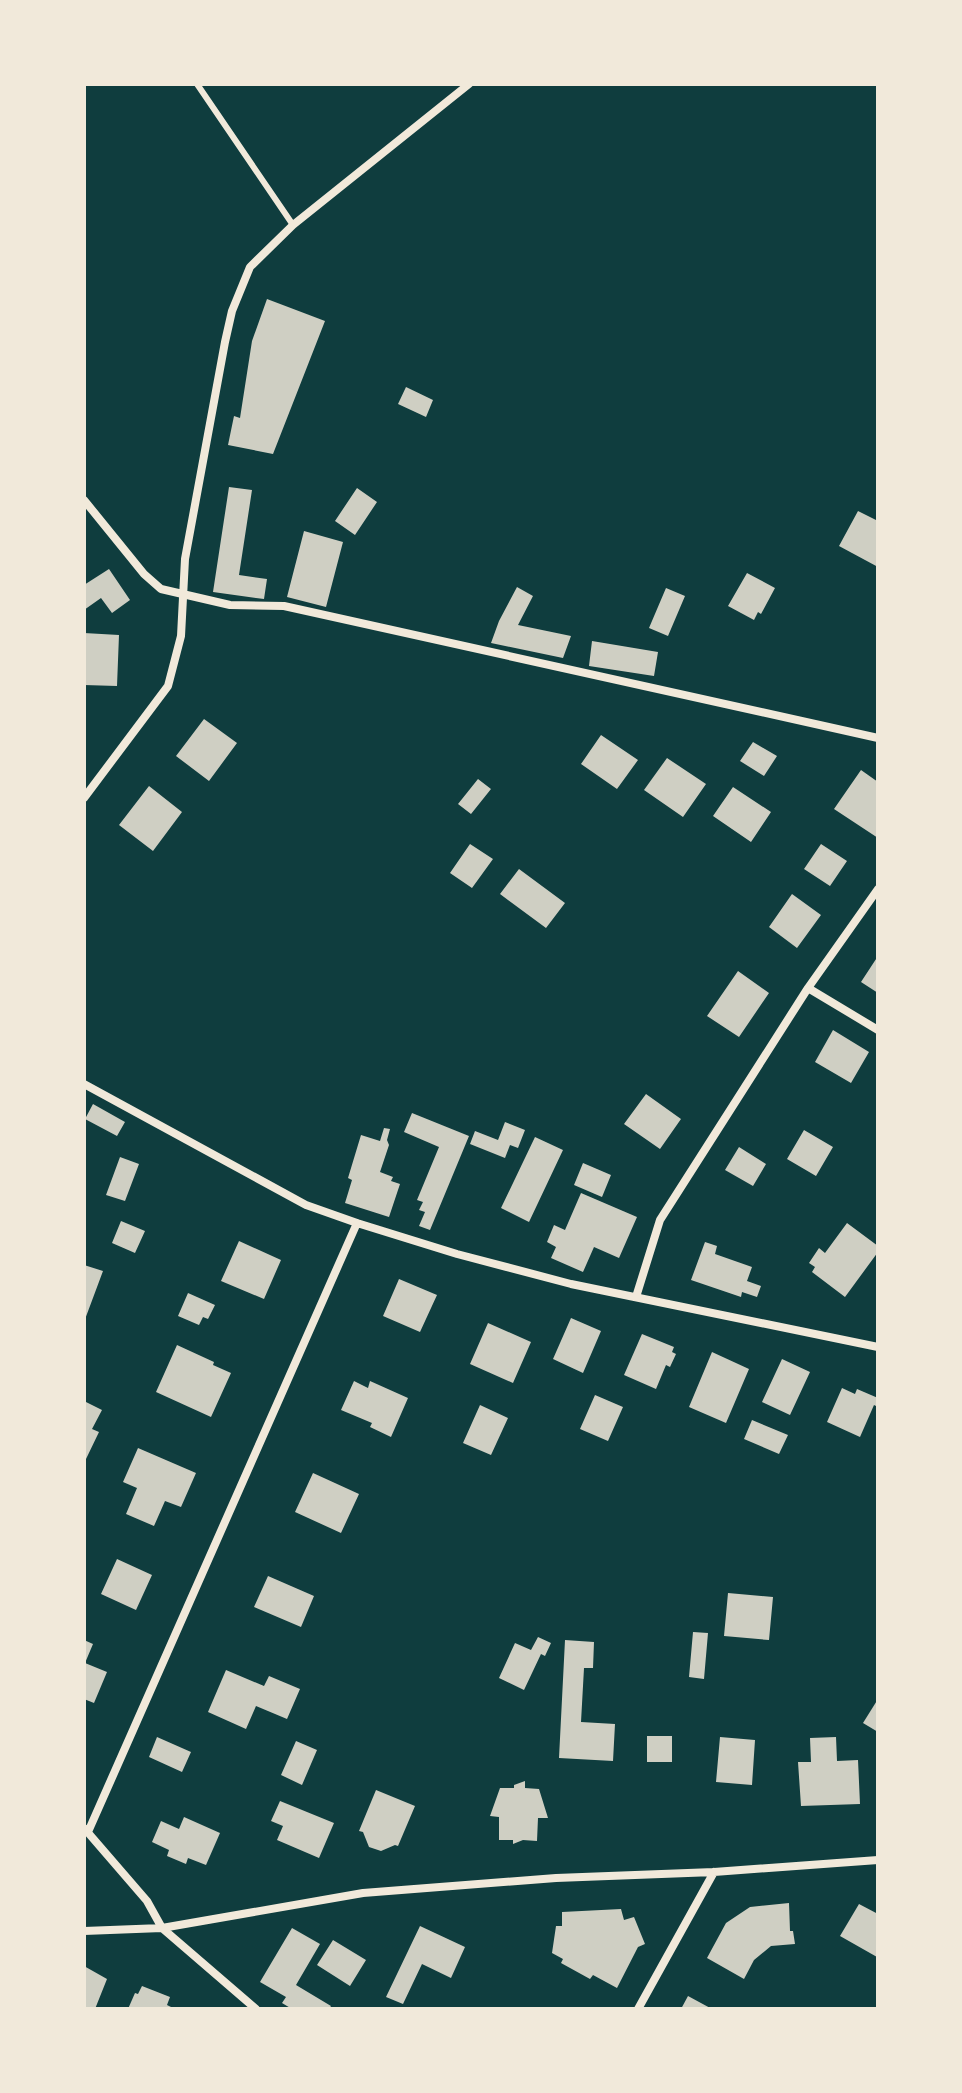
<svg xmlns="http://www.w3.org/2000/svg" width="962" height="2093" font-family="'Sofia Sans Condensed',sans-serif">
	<style>
		.building { fill: #cfcfc3 }
		.lines { fill: none; stroke-linecap: round; stroke-linejoin: round }
		.service { stroke: #f1e9da; stroke-width: 6 }
		.minor { stroke: #f1e9da; stroke-width: 8 }
	</style>
	<rect width="100%" height="100%" fill="#0f3d3e"/>
	<path class="building" d="M267,299L325,321L273,454L228,445L234,416L240,418L252,341Z
		M406,387L433,400L426,417L398,404Z
		M229,487L252,490L239,575L267,579L264,599L213,592Z
		M357,488L377,502L355,535L335,521Z
		M858,511L878,521V567L839,546Z
		M304,531L343,542L326,607L287,597Z
		M109,569L130,600L112,613L101,598L84,610V585Z
		M747,573L775,588L761,614L758,612L754,620L728,606Z
		M517,587L533,596L518,625L571,636L563,658L491,643L499,621Z
		M666,588L685,596L668,636L649,628Z
		M84,633L119,635L117,686L84,685Z
		M592,641L658,652L654,676L589,666Z
		M204,719L237,743L209,781L176,756Z
		M601,735L638,760L617,789L581,764Z
		M753,742L777,756L764,776L740,761Z
		M667,758L706,784L683,817L644,790Z
		M861,770L878,782V838L834,809Z
		M478,779L491,789L471,814L458,804Z
		M149,786L182,812L153,851L119,825Z
		M733,787L771,812L751,842L713,816Z
		M470,844L493,859L472,888L450,873Z
		M821,844L847,861L830,886L804,869Z
		M519,869L565,903L546,928L500,894Z
		M792,894L821,915L797,948L769,927Z
		M878,956V993L861,982Z
		M738,971L769,993L739,1037L707,1016Z
		M833,1030L869,1052L851,1083L815,1062Z
		M646,1094L681,1119L660,1149L624,1124Z
		M93,1104L125,1122L117,1136L85,1119Z
		M412,1113L469,1136L430,1230L419,1226L425,1212L419,1210L423,1202L417,1200L439,1147L404,1132Z
		M505,1122L525,1130L518,1148L510,1145L505,1158L470,1144L475,1131L498,1140Z
		M384,1128L390,1129L387,1140L389,1145L380,1172L393,1177L391,1181L400,1184L389,1217L345,1203L352,1180L348,1178L361,1135L380,1141Z
		M804,1130L833,1147L816,1176L787,1159Z
		M535,1137L563,1150L529,1222L501,1208Z
		M739,1147L766,1164L753,1186L725,1170Z
		M120,1157L139,1164L125,1201L106,1195Z
		M583,1163L611,1175L602,1197L574,1185Z
		M581,1193L637,1217L619,1258L594,1247L583,1272L551,1258L556,1247L547,1242L554,1225L565,1230Z
		M121,1221L145,1231L135,1253L112,1243Z
		M847,1223L878,1246V1252L845,1297L812,1272L815,1267L809,1263L819,1248L825,1253Z
		M239,1241L281,1260L264,1299L221,1281Z
		M705,1242L717,1246L715,1254L752,1267L747,1281L761,1286L757,1297L742,1292L741,1297L691,1280Z
		M84,1265L103,1271L84,1322Z
		M399,1279L437,1295L420,1332L383,1316Z
		M188,1293L215,1305L208,1319L203,1317L199,1325L178,1316Z
		M571,1318L601,1331L583,1373L553,1359Z
		M488,1323L531,1342L513,1383L470,1364Z
		M642,1334L674,1347L672,1352L676,1354L670,1367L666,1365L656,1389L624,1375Z
		M177,1345L214,1362L213,1365L231,1373L211,1417L156,1392Z
		M712,1352L749,1369L726,1423L689,1407Z
		M782,1359L810,1372L790,1415L762,1402Z
		M354,1381L368,1388L370,1381L408,1398L391,1437L370,1427L372,1423L341,1410Z
		M842,1388L855,1394L857,1389L878,1398V1407L874,1405L860,1437L827,1422Z
		M595,1395L623,1407L608,1441L580,1429Z
		M84,1401L102,1410L92,1429L99,1432L86,1459L84,1457Z
		M480,1405L508,1418L491,1455L463,1443Z
		M752,1420L788,1435L779,1454L744,1439Z
		M138,1448L196,1473L181,1507L165,1501L154,1526L126,1514L137,1488L123,1482Z
		M313,1473L359,1494L341,1533L295,1512Z
		M117,1559L152,1575L136,1610L101,1594Z
		M268,1576L314,1596L301,1627L254,1607Z
		M728,1593L773,1597L769,1640L724,1636Z
		M693,1632L708,1633L704,1679L689,1677Z
		M538,1637L551,1643L545,1656L541,1654L524,1690L499,1678L515,1643L531,1650Z
		M84,1640L93,1644L85,1663L107,1672L94,1703L84,1699Z
		M565,1640L594,1642L593,1668H584L581,1722L615,1724L613,1761L559,1758Z
		M226,1670L264,1686L269,1676L300,1689L287,1719L256,1706L246,1729L208,1712Z
		M878,1699V1732L863,1723Z
		M647,1736H672V1762H647Z
		M157,1737L191,1752L182,1772L149,1757Z
		M720,1737L755,1740L752,1785L716,1782Z
		M836,1737L837,1761L858,1760L860,1804L801,1806L798,1762H811L810,1738Z
		M296,1741L317,1750L302,1785L281,1775Z
		M525,1781V1788L539,1789L548,1818H538L537,1841L523,1840L513,1844V1840H499V1817L490,1816L500,1788H514V1785Z
		M376,1790L415,1806L398,1846L395,1845L381,1851L369,1847L363,1832L359,1831Z
		M280,1801L334,1823L319,1858L277,1840L283,1826L271,1821Z
		M184,1817L220,1833L206,1865L188,1858L186,1864L167,1856L169,1850L152,1842L161,1821L179,1829Z
		M789,1903L790,1931H793L795,1944L771,1946L754,1960L744,1979L707,1958L726,1923L750,1907Z
		M859,1904L878,1914L877,1957L840,1936Z
		M621,1909L624,1920L634,1917L645,1944L638,1947L617,1988L593,1975L590,1979L561,1963L563,1959L552,1953L556,1926H562V1912Z
		M420,1926L465,1947L451,1978L422,1964L403,2004L386,1997Z
		M292,1928L320,1944L296,1985L331,2006L329,2009H292L282,2003L286,1997L260,1982Z
		M333,1940L366,1960L350,1986L317,1965Z
		M84,1966L107,1979L95,2009H84Z
		M142,1986L170,1997L167,2005L171,2007L170,2009H128L135,1993L138,1994Z
		M688,1996L712,2009H681Z"/>
	<g class="lines">
		<path class="service" d="M197,84L293,225"/>
		<path class="minor" d="M84,500L144,574L161,589L230,605L284,606L878,738
			M84,798L168,686L181,636L185,559L225,342L232,311L250,267L293,225L469,84
			M808,988L878,1030
			M84,1084L306,1205L357,1223L457,1254L571,1284L878,1347
			M636,1297L660,1220L808,988L878,889
			M84,1828L147,1901L162,1928L256,2009
			M88,1832L357,1223
			M84,1931L162,1928L363,1893L556,1878L714,1872L878,1860
			M638,2009L714,1872"/>
	</g>
	<rect width="962" height="2093" fill="none" stroke="#f1e9da" stroke-width="172"/>
</svg>
